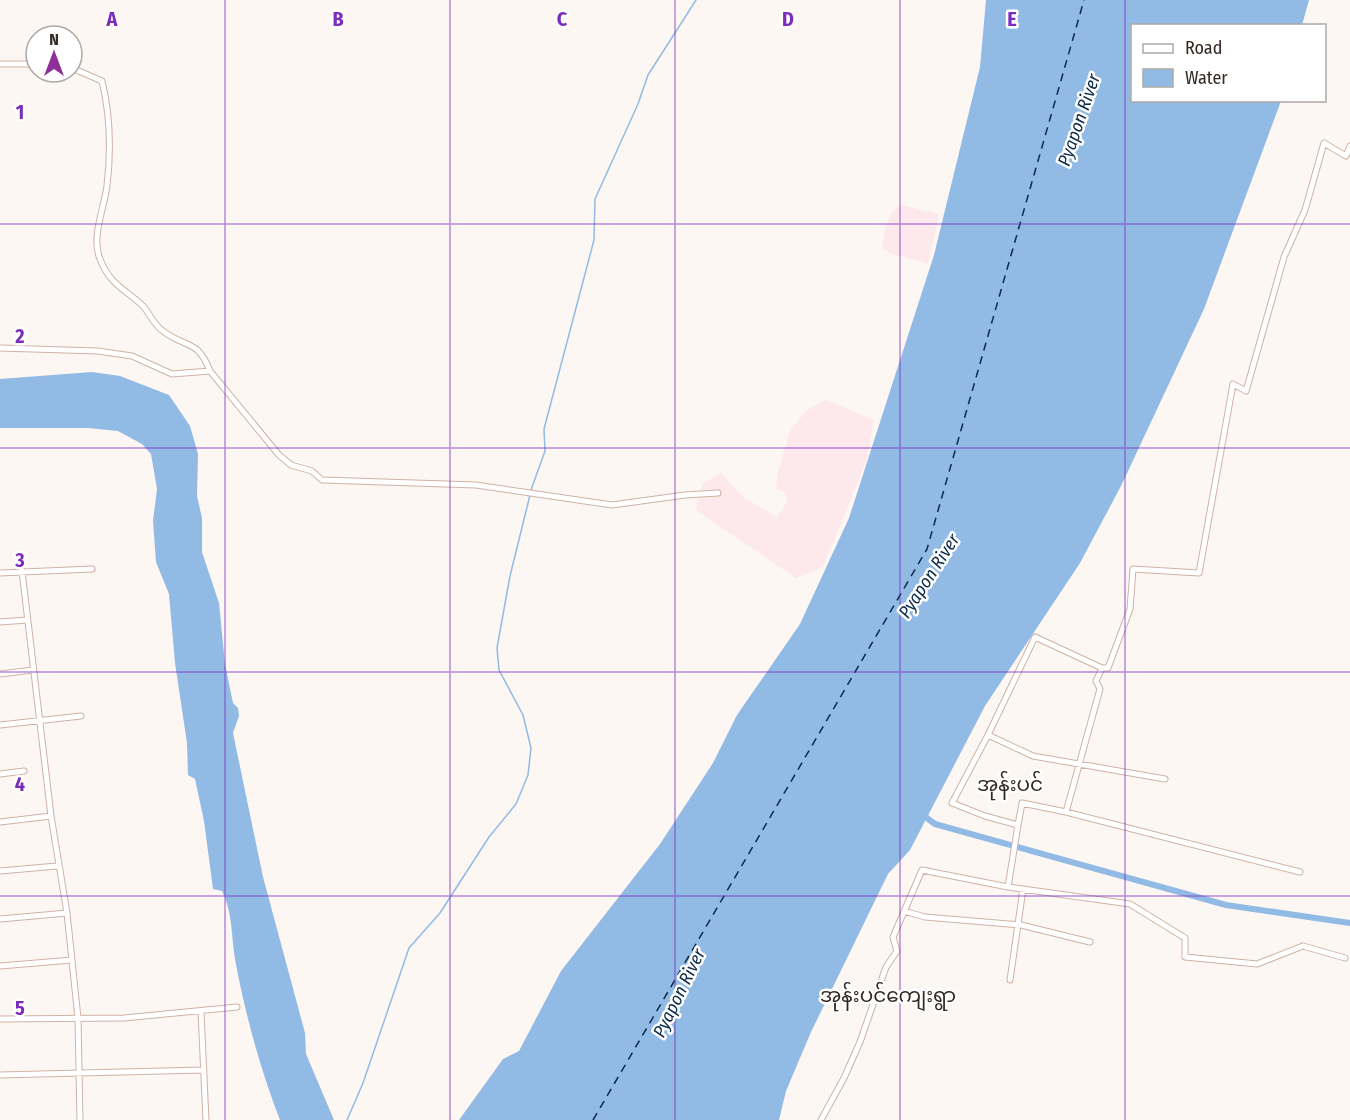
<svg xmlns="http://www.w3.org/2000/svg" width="1350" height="1120" font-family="'Fira Sans Condensed','Noto Sans Myanmar',sans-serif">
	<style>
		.commercial { fill: #fde8ec }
		.water { fill: #91bae5 }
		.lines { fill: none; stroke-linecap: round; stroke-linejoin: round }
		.stream { stroke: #91bae5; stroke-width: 1.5 }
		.canal { stroke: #91bae5; stroke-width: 6 }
		.ferry { stroke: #0c2b48; stroke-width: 1.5; stroke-dasharray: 8 6; stroke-linecap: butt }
		.street-casing { stroke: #d0b2a5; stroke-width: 7 }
		.street { stroke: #fff; stroke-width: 5 }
		.grid { fill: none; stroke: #7b2cbf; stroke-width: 1.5; stroke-opacity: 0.55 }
		.labels { text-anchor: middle; stroke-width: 5; stroke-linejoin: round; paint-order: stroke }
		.water-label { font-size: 18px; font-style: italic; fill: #0c2b48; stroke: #fff }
		.quarter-label { font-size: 20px; fill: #332822; stroke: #fff }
		.grid-label { font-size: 20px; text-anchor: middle; font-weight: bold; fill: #7b2cbf; stroke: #fff; stroke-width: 5; stroke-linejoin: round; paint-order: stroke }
	</style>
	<rect width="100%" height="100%" fill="#fdf7f4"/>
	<path class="commercial" d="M901,205L939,214L928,263L891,254L882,247L885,228L892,212Z
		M826,400L874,420L867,459L823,567L796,578L696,510L702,484L721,473L743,497L777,517L787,502L785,493L776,488L778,472L790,431L807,410Z"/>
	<path class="water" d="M986,0H1309L1302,25L1132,26V100L1281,101L1204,309L1121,486L1080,563L985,706L910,850L888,874L811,1032L786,1091L779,1120H459L503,1059L519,1051L561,971L660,844L713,763L737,715L800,624L849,518L934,255L980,67Z
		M92,372L120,376L169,395L190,426L198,454L197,496L202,518V552L219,603L225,664L233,703L238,708L239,716L233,733L263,877L305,1033L306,1054L334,1120H280C260,1069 245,1013 235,959C231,935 233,913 222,891L213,889L204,821L195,779L188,775L187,743L175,663L169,594L156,562L153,521L157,489L151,454L142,444L118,431L88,428H0V379Z"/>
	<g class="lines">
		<path class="stream" d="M531,490L545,451L544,429L594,240L595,199L638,104L648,75L696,0
			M347,1120L363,1083L409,948L440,913L489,837L516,804L528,775L531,748L523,715L499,670L497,648L510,576L530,495"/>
		<path class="canal" d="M920,813L935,824L1226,905L1350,923"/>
		<path class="ferry" d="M593,1120L927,549L1084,0"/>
		<g class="street-casing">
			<path id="street" d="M0,64H36
				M72,68L102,81C110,114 111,152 107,186C104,209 91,237 100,259C110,285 125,289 143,306C150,314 154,325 163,331C186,349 197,338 210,371
				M0,348L98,351L132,356L172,374L210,371L279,455L291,465L312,471L322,480L476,485L612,505L685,495L718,493
				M22,571L51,816L67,913L78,1018L80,1120
				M0,573L92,569
				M0,622L27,620
				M1102,668H1108L1130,609L1133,569L1199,573L1233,384L1246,391L1284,257L1305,210L1324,143L1346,156L1350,146
				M0,674L33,670
				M0,725L81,716
				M988,735L1033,756L1165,779
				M0,774L24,771
				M1066,812L1300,872
				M0,822L51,816
				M0,871L57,866
				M1008,887L1130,904L1185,938V957L1257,964L1303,946L1345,958
				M904,911L925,917L1021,925L1090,942
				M0,919L67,913
				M0,966L72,960
				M1010,980L1023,889
				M201,1012L206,1120
				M0,1019L124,1018L237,1007
				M0,1075L203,1070
				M821,1120L844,1078L860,1042L886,967L897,951L893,937L922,870L1008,887L1018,825L985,816L952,803L988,735L1035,637L1102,668L1096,681L1100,689L1066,812L1022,803L1018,825"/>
		</g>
		<use href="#street" class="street"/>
	</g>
	<path class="grid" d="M225,0V1120M450,0V1120M675,0V1120M900,0V1120M1125,0V1120M0,224H1350M0,448H1350M0,672H1350M0,896H1350"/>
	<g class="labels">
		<g class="water-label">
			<text transform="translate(1079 120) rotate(-71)" y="6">Pyapon River</text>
			<text transform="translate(929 576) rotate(-57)" y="6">Pyapon River</text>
			<text transform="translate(679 993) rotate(-64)" y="6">Pyapon River</text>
		</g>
		<g class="quarter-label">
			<text x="1010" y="791">အုန်းပင်</text>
			<text x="888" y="1002">အုန်းပင်ကျေးရွာ</text>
		</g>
	</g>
	<g class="grid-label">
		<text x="112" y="26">A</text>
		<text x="338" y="26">B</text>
		<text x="562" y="26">C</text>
		<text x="788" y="26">D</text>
		<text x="1012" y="26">E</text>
		<text x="20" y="119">1</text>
		<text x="20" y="343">2</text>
		<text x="20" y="567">3</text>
		<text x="20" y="791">4</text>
		<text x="20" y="1015">5</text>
	</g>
	<rect x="1131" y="24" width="195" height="78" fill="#ffffff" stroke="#ada9a7" stroke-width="1.5"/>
	<rect x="1143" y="44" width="30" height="9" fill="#ffffff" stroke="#ada9a7" stroke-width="1.5"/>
	<text x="1185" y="54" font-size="18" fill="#332822">Road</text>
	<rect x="1143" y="69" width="30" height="18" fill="#91bae5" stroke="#ada9a7" stroke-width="1.5"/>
	<text x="1185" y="84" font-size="18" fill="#332822">Water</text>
	<g transform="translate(54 54)"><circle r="28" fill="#ffffff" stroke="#ada9a7" stroke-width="1.5"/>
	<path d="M0-4.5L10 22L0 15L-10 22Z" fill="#8e309a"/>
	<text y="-9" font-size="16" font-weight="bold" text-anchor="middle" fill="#332822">N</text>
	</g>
</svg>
